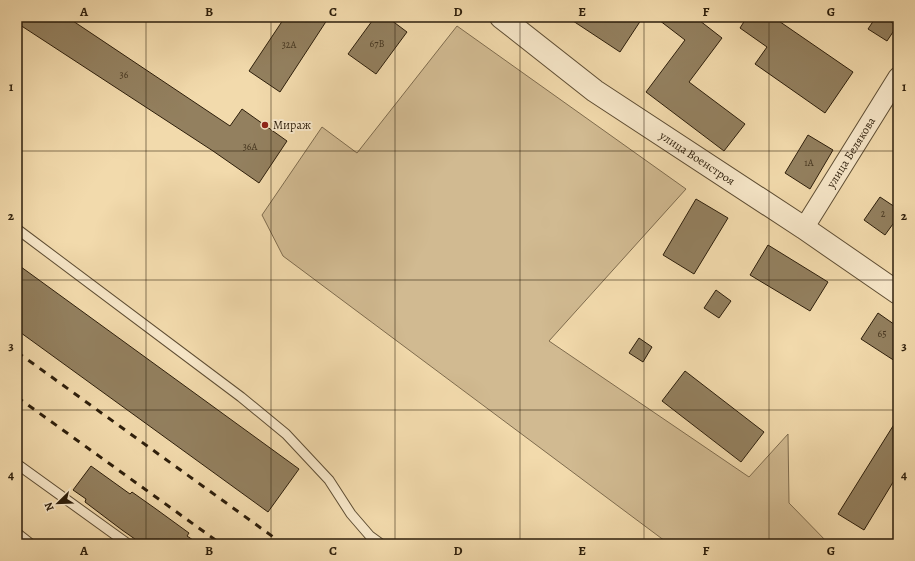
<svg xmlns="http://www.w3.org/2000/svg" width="915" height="561" font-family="Alegreya,serif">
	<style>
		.green { fill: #d1ba91; stroke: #7f6c4e }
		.building { fill: #93805f; stroke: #2d1e0b }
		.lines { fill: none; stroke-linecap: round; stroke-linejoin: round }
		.service-casing { stroke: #5e4d33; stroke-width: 11 }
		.minor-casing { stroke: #5e4d33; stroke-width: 21 }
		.tertiary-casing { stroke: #5e4d33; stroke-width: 24 }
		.service { stroke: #f7e7c9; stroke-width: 9 }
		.minor { stroke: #f7e7c9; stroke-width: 19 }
		.tertiary { stroke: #f7e7c9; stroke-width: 22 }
		.rail { stroke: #2d1e0b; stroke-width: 3; stroke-dasharray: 7 7; stroke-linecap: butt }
		.grid { fill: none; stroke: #2d1e0b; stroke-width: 1; stroke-opacity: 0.55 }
		.poi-dot { fill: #8f2418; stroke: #f7e7c9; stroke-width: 1.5 }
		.labels { text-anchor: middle; stroke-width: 4; stroke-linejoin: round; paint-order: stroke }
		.number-label { font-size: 10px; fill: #463620 }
		.poi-label { font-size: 12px; fill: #2d1e0b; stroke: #f7e7c9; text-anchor: start }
		.street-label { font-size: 12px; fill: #2d1e0b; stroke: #f7e7c9 }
		.neatline { fill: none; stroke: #2d1e0b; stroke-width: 1.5 }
		.grid-label { font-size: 13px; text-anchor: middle; font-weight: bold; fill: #2d1e0b }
	</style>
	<rect width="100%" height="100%" fill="#f2daac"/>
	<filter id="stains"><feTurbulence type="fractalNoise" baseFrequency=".005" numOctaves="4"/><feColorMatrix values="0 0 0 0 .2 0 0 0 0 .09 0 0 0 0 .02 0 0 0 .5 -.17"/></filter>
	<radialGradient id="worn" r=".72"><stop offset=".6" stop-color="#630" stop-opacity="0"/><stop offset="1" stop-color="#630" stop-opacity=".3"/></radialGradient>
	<path class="green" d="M457,26L686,189L549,341L749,477L788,434L789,503L829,544H669L283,256L262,215L322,127L357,153Z"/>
	<path class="building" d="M17,17H67L230,126L242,109L287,141L259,183L213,151L17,23Z
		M285,17H329L280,92L249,71Z
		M375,17H387L407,32L376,74L348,54Z
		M567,17H643L620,52Z
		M655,17H695L722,38L689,82L745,124L724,151L646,92L685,40Z
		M747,17H773L853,72L825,113L755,64L767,47L740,28Z
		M876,17H884L897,26L887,41L868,29Z
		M808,135L833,150L810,189L785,173Z
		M880,197L898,209V217L885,235L864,220Z
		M696,199L728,218L694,274L663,255Z
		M768,245L828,282L810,311L750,275Z
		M17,264L299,469L268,512L17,330Z
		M716,290L731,301L719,318L704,308Z
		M878,313L898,327V363L861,339Z
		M639,338L652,347L643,362L629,353Z
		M685,371L764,432L741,462L662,401Z
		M898,418V474L864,530L838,514Z
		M91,466L130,494L132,492L156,509L189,533L187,536L199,544H142L122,530L85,502L86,499L73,490Z"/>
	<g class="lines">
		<g class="service-casing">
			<path id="service" d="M17,229L241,397L286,434L329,480L351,514L370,536L381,544
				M17,464L128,544
				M17,533L31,544"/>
		</g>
		<g class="minor-casing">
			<g id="minor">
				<path id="s1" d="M804,228L898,77"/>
			</g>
		</g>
		<g class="tertiary-casing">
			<g id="tertiary">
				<path id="s2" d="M501,17L595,91L804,228L898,293"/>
			</g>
		</g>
		<use href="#service" class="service"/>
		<use href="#minor" class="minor"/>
		<use href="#tertiary" class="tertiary"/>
		<path class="rail" d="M17,352L283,544
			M17,397L221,544"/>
	</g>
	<path class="grid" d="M146,17V544M271,17V544M395,17V544M520,17V544M644,17V544M769,17V544M17,151H898M17,280H898M17,410H898"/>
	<circle class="poi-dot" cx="265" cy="125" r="4"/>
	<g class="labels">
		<g class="number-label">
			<text x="377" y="47">67В</text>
			<text x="289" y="48">32А</text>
			<text x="124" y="78">36</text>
			<text x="250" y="150">36А</text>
			<text x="809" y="166">1А</text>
			<text x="883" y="217">2</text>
			<text x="882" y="337">65</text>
		</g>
		<g class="poi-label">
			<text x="273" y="129">Мираж</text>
		</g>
		<g class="street-label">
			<text dy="4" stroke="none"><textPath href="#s1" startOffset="89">улица Белякова</textPath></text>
			<text dy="4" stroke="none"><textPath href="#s2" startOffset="242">улица Военстроя</textPath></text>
		</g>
	</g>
	<rect width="915" height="561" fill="none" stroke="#f2daac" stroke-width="44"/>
	<g transform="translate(58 503) rotate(247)" stroke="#f7e7c9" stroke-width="3" paint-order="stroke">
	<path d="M0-3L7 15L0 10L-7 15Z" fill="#2d1e0b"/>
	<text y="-6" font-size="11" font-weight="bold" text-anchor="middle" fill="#2d1e0b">N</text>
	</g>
	<rect x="22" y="22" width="871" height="517" class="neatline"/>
	<g class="grid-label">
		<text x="84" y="16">A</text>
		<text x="209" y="16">B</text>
		<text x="333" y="16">C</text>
		<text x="458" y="16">D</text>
		<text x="582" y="16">E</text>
		<text x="706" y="16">F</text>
		<text x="831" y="16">G</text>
		<text x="11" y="91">1</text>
		<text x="904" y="91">1</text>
		<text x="11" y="220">2</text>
		<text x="904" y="220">2</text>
		<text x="11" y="350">3</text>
		<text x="904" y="350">3</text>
		<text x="11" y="479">4</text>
		<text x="904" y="479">4</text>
		<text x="84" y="555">A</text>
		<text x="209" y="555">B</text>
		<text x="333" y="555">C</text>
		<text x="458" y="555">D</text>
		<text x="582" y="555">E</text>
		<text x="706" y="555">F</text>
		<text x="831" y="555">G</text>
	</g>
	<rect width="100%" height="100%" filter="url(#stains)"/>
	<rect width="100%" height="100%" fill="url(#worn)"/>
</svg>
